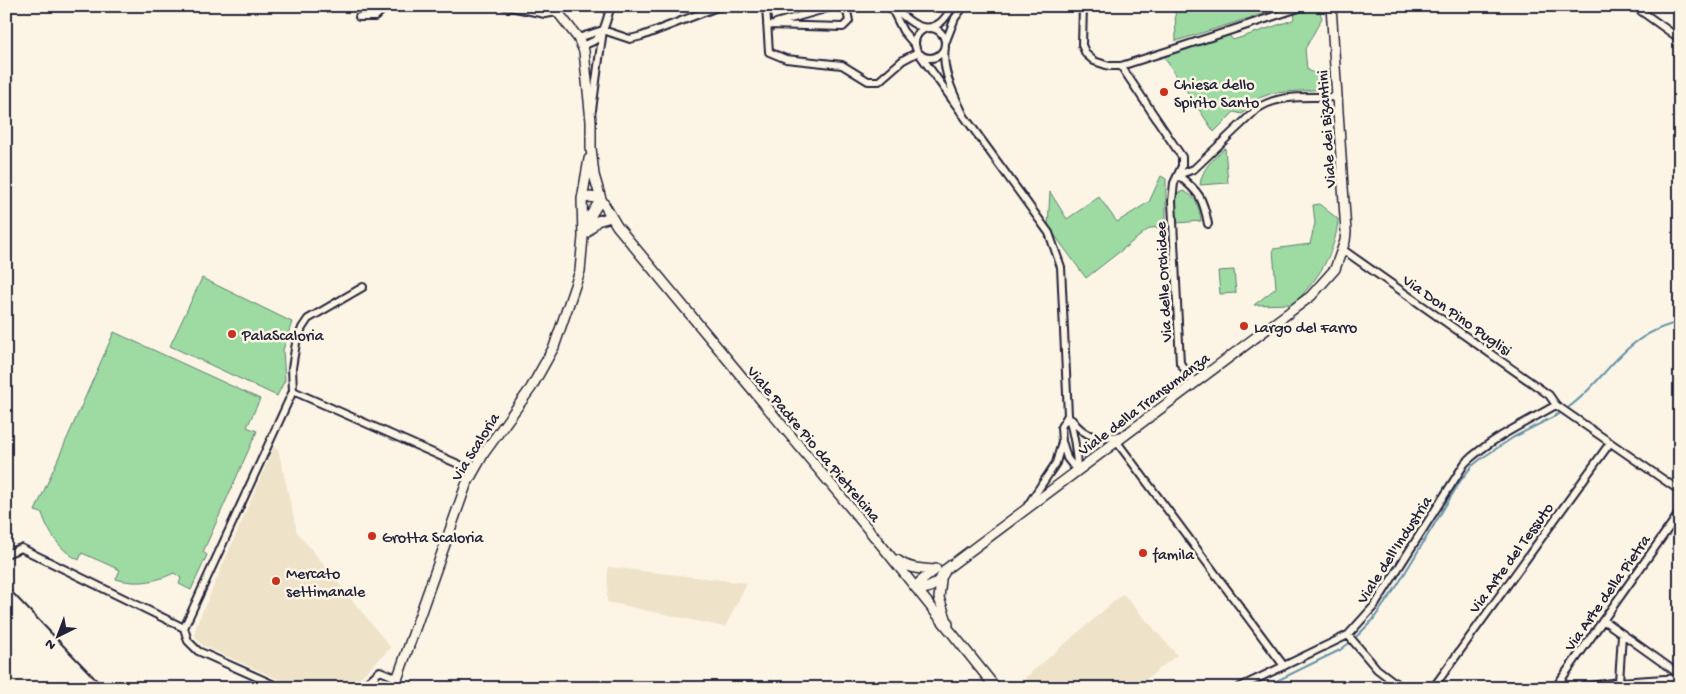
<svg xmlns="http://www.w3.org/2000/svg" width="1686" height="694" font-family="'Gochi Hand',sans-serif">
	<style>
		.built { fill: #eee2c8 }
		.green { fill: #9ddba3; stroke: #607e6f }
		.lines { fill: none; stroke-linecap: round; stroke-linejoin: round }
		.stream { stroke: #6592a9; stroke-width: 2 }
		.street-casing { stroke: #22223b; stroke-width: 10 }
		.secondary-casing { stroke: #22223b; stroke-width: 12 }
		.street { stroke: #fcf5e5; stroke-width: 6 }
		.secondary { stroke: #fcf5e5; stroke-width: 9 }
		.rail { stroke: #22223b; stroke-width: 2 }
		.poi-dot { fill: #c8321e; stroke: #fcf5e5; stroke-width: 2 }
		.labels { text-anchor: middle; stroke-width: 5; stroke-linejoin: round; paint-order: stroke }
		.poi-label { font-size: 16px; fill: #22223b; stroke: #fcf5e5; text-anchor: start }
		.street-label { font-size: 16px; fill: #22223b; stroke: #fcf5e5 }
	</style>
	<rect width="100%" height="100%" fill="#fcf5e5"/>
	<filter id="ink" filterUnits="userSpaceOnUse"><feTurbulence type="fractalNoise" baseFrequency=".02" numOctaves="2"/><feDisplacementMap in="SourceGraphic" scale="10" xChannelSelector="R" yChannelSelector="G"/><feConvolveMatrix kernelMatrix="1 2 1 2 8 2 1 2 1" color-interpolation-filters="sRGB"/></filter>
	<g filter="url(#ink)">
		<path class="built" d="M274,447L278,449L297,532L391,648L349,688H298L204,646L199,642L195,635V629Z
			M608,567L747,583L725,627L607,602Z
			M1123,594L1177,655L1135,688H1034L1025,678Z"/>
		<path class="green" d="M1175,6H1288L1176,41Z
			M1310,9H1315L1320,12L1322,18L1305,49L1307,69L1326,81V89L1273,93L1259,98L1242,114L1234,112L1214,132L1164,57L1229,35L1233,40L1293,20L1296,12Z
			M1225,148L1228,183L1200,185C1202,167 1213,160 1225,148Z
			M1161,176L1166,179V227L1150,228L1086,278L1048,226L1050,192L1067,219L1099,197L1117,222L1149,202Z
			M1183,191C1197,197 1199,207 1201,221L1177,223L1176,194Z
			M1319,204L1338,219C1336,253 1317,281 1293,304L1254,305L1276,288L1273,249L1310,244L1315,223L1313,205Z
			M1234,270L1236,293L1220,294L1218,271Z
			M202,278L292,322L283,350L285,380L277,396L170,346Z
			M114,332L260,399L247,427L257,431L203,552L207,555L191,590L179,584L181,578L174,573C155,582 137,585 116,579L120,570L82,553L79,560C60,551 48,532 42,513L35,511Z"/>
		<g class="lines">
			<path class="stream" d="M1569,407C1590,392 1603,372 1622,354C1637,339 1658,327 1680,322
				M1357,636L1372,621L1397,586L1461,480L1472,466L1482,458L1514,437L1559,414
				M1262,688L1340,650L1348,644"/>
			<g class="street-casing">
				<path id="street" d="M505,6L545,14L558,12
					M766,6L769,52L786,59L842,65L868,81H879L903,60L918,52L964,116C954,94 941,71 945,47
					M892,6C905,18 923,37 941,22C946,18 949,12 953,6
					M1083,6L1082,45L1086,54L1094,61L1109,66H1121L1171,50L1305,6
					M1634,6L1680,39
					M891,7L903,31L915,45
					M359,17H375L386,6
					M776,23L835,6
					M767,25L843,27L849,21L847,11L839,6
					M915 43a15 15 0 1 1 30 0a15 15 0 1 1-30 0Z
					M603,30L630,39L642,36L720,6
					M578,38L603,30
					M946,41L955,18L964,6
					M582,45C605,41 604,26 611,6
					M1121,66L1182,157V166L1174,183L1172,201L1180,363L1195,383
					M592,110L603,30
					M964,116L1049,233L1061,267L1068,415C1074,434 1077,452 1077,471
					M1178,175L1194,169L1257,109C1279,93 1311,98 1337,97
					M1178,175C1199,192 1203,197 1208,224
					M1342,249L1549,395L1556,405L1680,491
					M293,391L292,368L296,343L302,328L308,319L363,287
					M1072,420C1086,439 1101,440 1123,435
					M1117,442L1284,666
					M1063,444L1067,458L1077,471
					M1028,505L1056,463L1062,442L1061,427L1068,415
					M6,554L21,548L184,628L293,391L474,471
					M1603,620L1680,675
					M184,628L188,641L198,651L281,688
					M1348,635L1377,669L1402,688
					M1619,682L1622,634
					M361,688L380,671L397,678
					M1238,688L1348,635L1375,605L1465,463C1491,438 1525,423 1556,405
					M1433,688L1610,443
					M1555,688L1680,512
					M1576,688L1619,682L1680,678"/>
			</g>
			<g class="secondary-casing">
				<path id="secondary" d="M553,6L578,38L584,51L591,121V148L594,175L601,199L617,226L887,552L996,688
					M582,199L590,197L601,199
					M584,232L591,215L601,199
					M586,233L597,221L611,217
					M897,560C909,569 920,569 935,570
					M941,580L939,598L948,624
					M917,589C931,590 940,582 946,569L1311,296L1335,269L1345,241L1346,232L1331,6
					M917,589L920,582L936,569
					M394,688L466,485L484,453L531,388L554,347L580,271L583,237L582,199L589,159"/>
			</g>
			<use href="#street" class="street"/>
			<use href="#secondary" class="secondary"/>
			<path class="rail" d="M6,586L104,688"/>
		</g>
	</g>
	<g class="poi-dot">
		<circle cx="1164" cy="92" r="5"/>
		<circle cx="1244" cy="326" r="5"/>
		<circle cx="232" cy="334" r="5"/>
		<circle cx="372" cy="536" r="5"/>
		<circle cx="1143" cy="553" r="5"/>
		<circle cx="276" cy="581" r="5"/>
	</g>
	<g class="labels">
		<g class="poi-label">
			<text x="1174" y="89">Chiesa dello<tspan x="1174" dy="18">Spirito Santo</tspan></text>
			<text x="1254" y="332">Largo del Farro</text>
			<text x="242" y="340">PalaScaloria</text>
			<text x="382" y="542">Grotta Scaloria</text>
			<text x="1153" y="559">famila</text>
			<text x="286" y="578">Mercato<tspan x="286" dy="18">settimanale</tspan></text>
		</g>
		<g class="street-label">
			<text transform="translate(1325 129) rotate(-94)" y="6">Viale dei Bizantini</text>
			<text transform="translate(1162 282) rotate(-93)" y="6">Via delle Orchidee</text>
			<text transform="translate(1458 314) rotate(35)" y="6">Via Don Pino Puglisi</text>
			<text transform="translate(1143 403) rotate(-37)" y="6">Viale della Transumanza</text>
			<text transform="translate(815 443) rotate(50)" y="6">Viale Padre Pio da Pietrelcina</text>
			<text transform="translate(474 446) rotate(-58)" y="6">Via Scaloria</text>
			<text transform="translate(1393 549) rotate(-57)" y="6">Viale dell'Industria</text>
			<text transform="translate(1510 557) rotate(-54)" y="6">Via Arte del Tessuto</text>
			<text transform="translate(1606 592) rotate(-55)" y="6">Via Arte della Pietra</text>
		</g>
	</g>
	<rect width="1686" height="694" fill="none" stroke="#fcf5e5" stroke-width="25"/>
	<rect x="12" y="12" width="1661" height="669" fill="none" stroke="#22223b" stroke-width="2" filter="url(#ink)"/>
	<g transform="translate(58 636) rotate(222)" stroke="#fcf5e5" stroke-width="4" paint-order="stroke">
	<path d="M0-4L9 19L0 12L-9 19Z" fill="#22223b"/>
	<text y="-8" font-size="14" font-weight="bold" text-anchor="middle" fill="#22223b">N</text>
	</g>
</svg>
